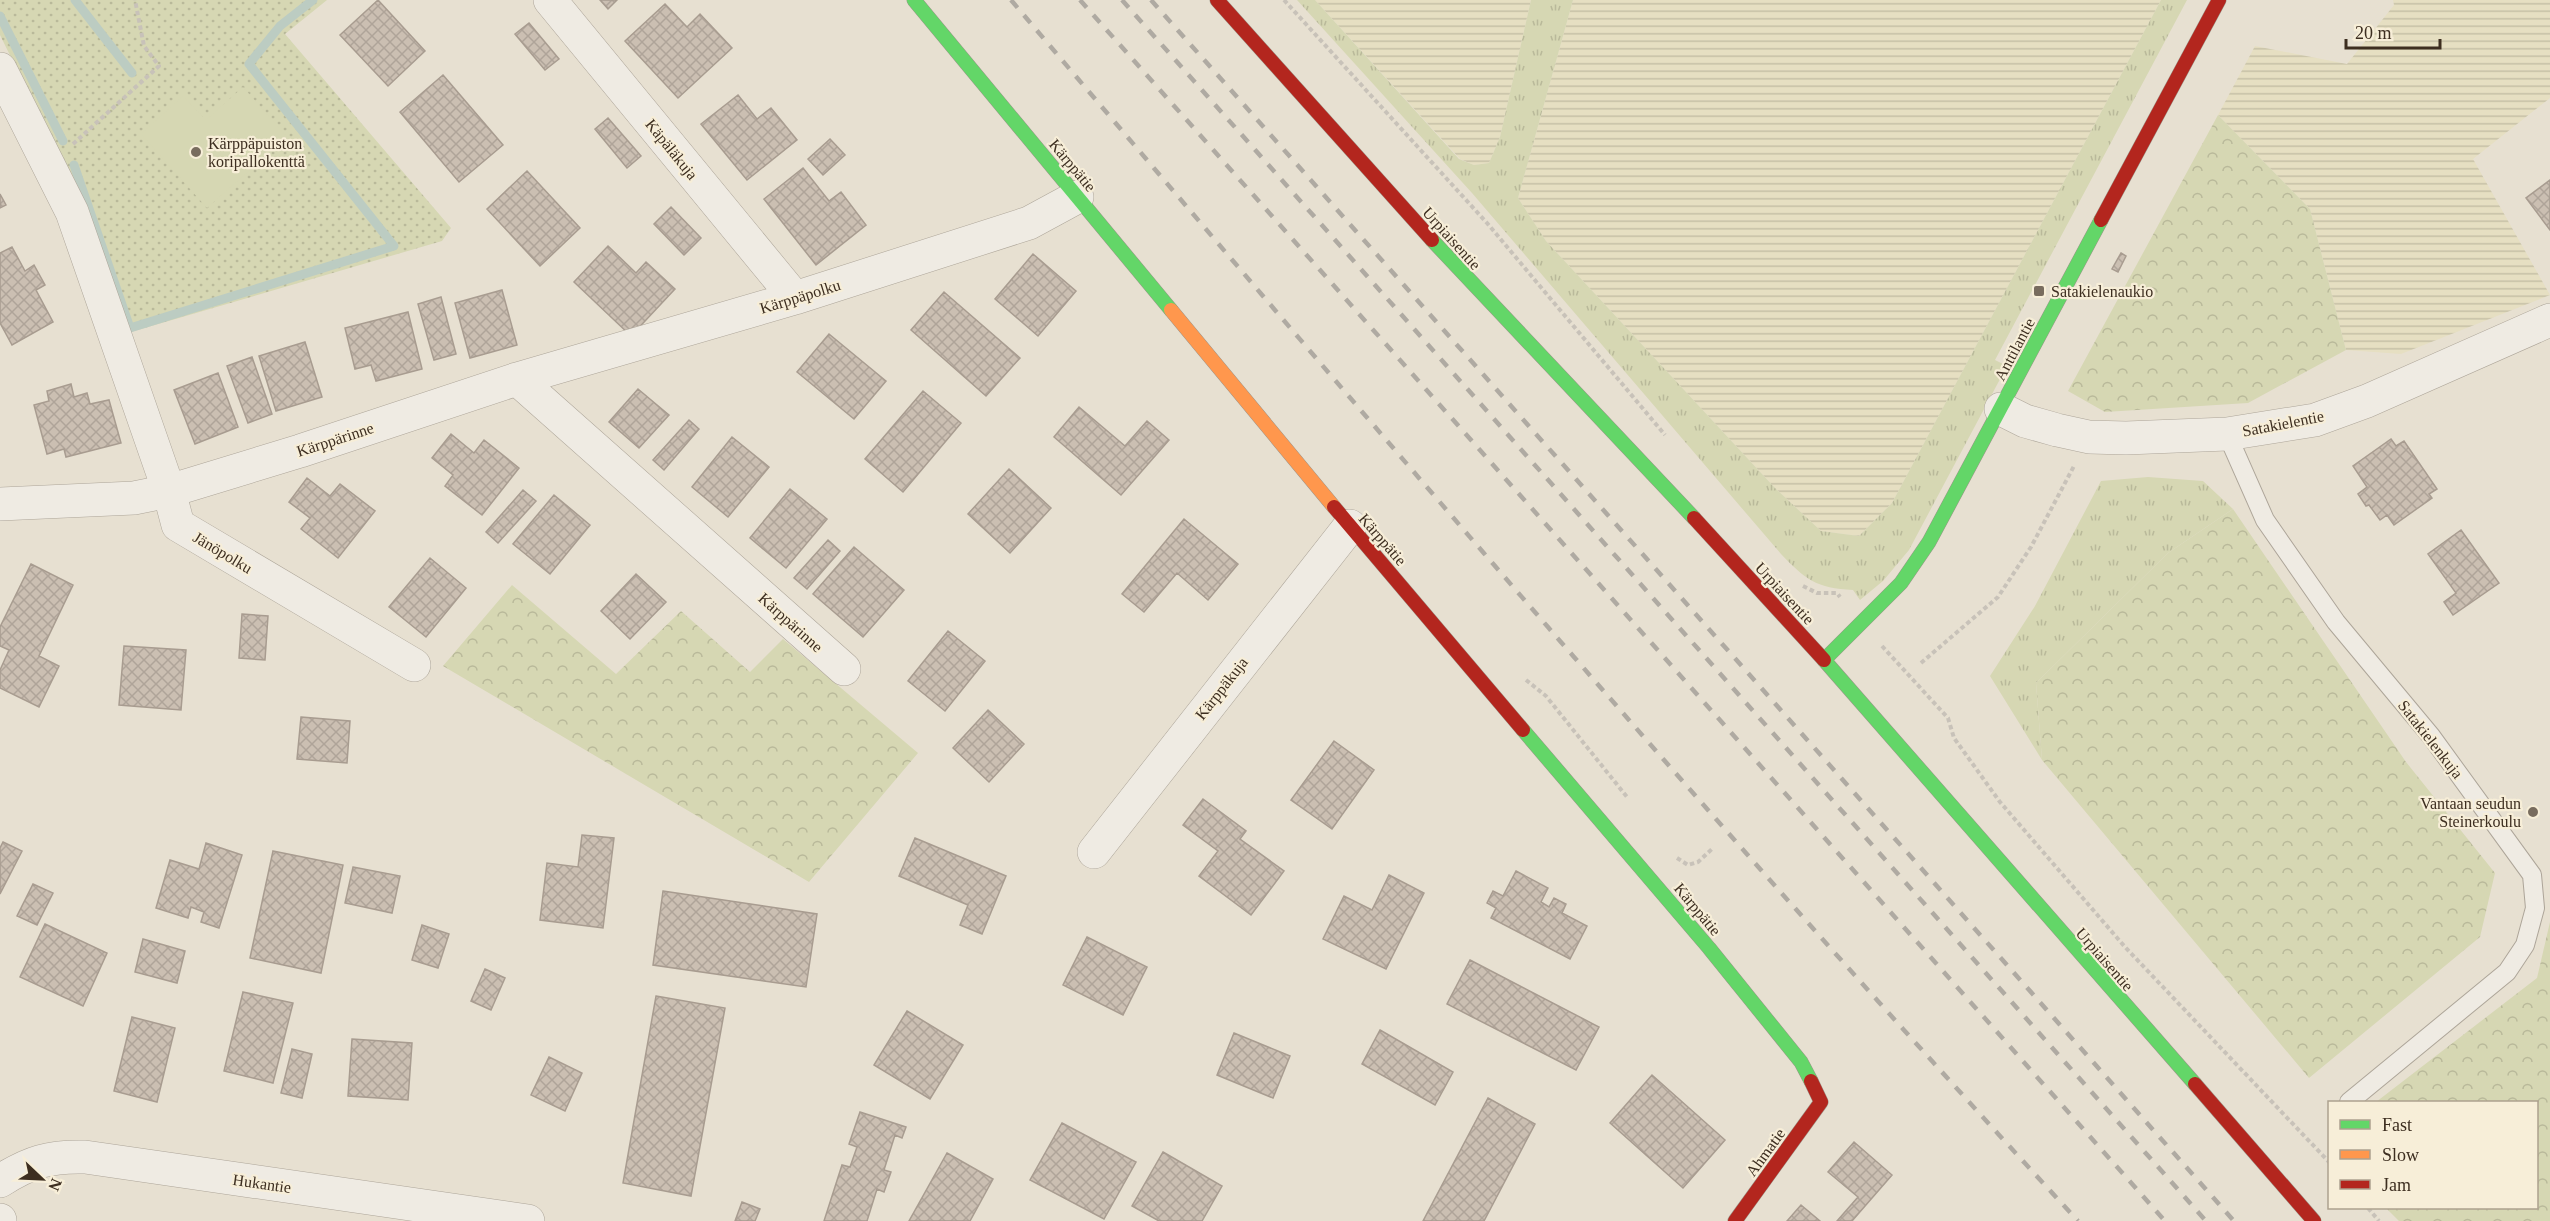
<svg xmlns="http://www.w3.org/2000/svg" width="2550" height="1221" font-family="Georgia,serif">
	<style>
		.farmland { fill: url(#farmland-rules) }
		.grass { fill: url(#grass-tufts) }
		.forest { fill: url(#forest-crowns) }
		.park { fill: url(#park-dots) }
		.pitch { fill: #d6d7b3 }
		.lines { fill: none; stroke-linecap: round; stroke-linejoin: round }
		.stream { stroke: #bcccc2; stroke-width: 9 }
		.building { fill: url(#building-cross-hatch); stroke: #a89c90; stroke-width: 1.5 }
		.lane-casing { stroke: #ada599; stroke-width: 20 }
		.street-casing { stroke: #ada599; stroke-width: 34 }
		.fast-casing { stroke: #9c958a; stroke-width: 15 }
		.slow-casing { stroke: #9c958a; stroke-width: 15 }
		.jam-casing { stroke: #9c958a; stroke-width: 15 }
		.path { stroke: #c8c2b9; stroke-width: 4; stroke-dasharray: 4.5 3; stroke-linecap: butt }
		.lane { stroke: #efebe3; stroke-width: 18 }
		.street { stroke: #efebe3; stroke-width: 33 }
		.fast { stroke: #63d668; stroke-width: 14 }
		.slow { stroke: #ff974d; stroke-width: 14 }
		.jam { stroke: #b3261e; stroke-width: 14 }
		.rail { stroke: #afaaa2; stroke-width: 4.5; stroke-dasharray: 10 10; stroke-linecap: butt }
		.poi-dot { fill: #786c5e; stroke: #f7eed8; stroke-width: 2 }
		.labels { text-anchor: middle; stroke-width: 4.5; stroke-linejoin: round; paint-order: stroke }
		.poi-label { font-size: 16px; fill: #3d2e20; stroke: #f7eed8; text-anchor: start }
		.street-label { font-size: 16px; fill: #3d2e20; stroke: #f7eed8 }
	</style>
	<defs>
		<pattern id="farmland-rules" width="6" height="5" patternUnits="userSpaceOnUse" patternTransform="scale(1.5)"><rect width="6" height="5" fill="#e6dfc2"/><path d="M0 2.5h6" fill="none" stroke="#c6c0a6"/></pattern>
		<pattern id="grass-tufts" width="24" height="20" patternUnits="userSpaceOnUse" patternTransform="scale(1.5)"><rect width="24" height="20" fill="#d6d7b3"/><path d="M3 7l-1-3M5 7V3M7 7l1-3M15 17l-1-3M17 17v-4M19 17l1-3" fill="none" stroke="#b9b99a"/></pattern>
		<pattern id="forest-crowns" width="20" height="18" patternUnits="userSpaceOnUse" patternTransform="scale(1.5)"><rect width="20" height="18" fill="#d6d7b3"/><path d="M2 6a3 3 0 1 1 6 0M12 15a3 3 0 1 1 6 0" fill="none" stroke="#b9b99a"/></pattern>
		<pattern id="park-dots" width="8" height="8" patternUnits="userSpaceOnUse" patternTransform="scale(1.5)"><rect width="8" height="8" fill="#d6d7b3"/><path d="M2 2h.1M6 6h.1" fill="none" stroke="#b9b99a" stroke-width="1.8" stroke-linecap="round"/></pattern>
		<pattern id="building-cross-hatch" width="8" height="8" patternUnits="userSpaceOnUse" patternTransform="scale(1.5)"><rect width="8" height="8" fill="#cbbfb2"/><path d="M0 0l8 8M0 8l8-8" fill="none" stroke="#afa499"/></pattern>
	</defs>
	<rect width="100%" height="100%" fill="#e7e0d1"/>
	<path class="farmland" d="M1315,0H1531L1500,137L1489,163L1474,165L1460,159Z
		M1573,0H2161L1892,503L1859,536L1821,531L1775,488L1546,241L1518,198Z
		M2393,0H2550V98L2473,159L2550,295L2401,354L2346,350L2310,209L2218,115L2255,46L2347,64L2394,5Z"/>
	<path class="grass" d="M1297,0H1315L1459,159L1474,165L1489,163L1500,137L1531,0H1573L1518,198L1546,241L1775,488L1821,531L1859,536L1892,503L2161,0H2187L1995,360L2007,366L1909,550L1883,581L1860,600L1853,590C1816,588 1806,580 1781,554L1472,193Z
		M2148,477L2203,481L2233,509L2168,553L2036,683L2042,760L1990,676L2035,606L2101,481Z"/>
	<path class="forest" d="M2218,115L2310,209L2346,350L2248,403L2105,412L2068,391Z
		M2233,509L2406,762L2495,873L2480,937L2309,1078L2042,760L2036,683L2168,553Z
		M512,585L616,674L681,611L750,672L783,639L918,753L809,882L443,666Z
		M2550,922V1221H2399L2386,1208H2536V1102H2376L2537,978Z"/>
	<path class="park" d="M0,0H327L285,34L451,228L442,241L124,334L68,173L0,35Z"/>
	<path class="pitch" d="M243,87L287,137L207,208L141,134L183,96L206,120Z"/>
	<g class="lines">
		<path class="stream" d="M75,0L132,73
			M0,16L63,141
			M74,165L130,328L394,246L249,64L280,26L313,0"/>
	</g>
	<path class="building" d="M378,0L425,51L388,86L340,35Z
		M600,0H617L608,9Z
		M665,4L687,27L700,14L732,48L678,98L625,41Z
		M529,23L559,59L545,70L515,34Z
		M443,75L503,145L459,182L400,112Z
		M738,95L757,119L771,108L797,140L747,180L701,124Z
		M608,118L641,156L627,168L595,129Z
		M830,139L845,155L823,175L808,159Z
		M803,168L829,201L841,192L866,225L816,265L764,199Z
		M527,171L580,228L540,266L487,209Z
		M2550,180V230L2526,198Z
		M0,194L6,205L0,208Z
		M671,207L701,238L684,255L654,224Z
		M608,246L636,273L646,262L675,289L631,336L574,282Z
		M12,247L25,271L34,265L45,285L36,290L53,322L12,345L0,323V253Z
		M2121,253L2126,256L2118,272L2112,269Z
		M1033,254L1076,291L1038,336L995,299Z
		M502,290L517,345L470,358L455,303Z
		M944,292L1020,358L986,396L911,330Z
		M441,297L456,354L434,360L418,304Z
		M408,312L422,369L376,381L371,365L355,369L345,328Z
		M829,334L886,381L854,419L797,372Z
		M305,342L322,397L276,411L259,356Z
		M252,357L272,414L248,423L227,366Z
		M218,373L238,427L195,444L174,390Z
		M71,384L74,397L87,393L90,404L109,400L121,443L66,457L64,449L47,454L34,405L49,401L47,391Z
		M638,389L669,415L639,448L609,422Z
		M923,391L961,423L903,492L865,459Z
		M1079,407L1125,446L1147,421L1169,440L1121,495L1054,437Z
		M689,420L699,429L664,470L653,460Z
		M451,434L474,453L484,440L519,468L482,515L445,486L453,475L432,458Z
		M732,437L769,467L728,517L692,487Z
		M2391,439L2396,446L2404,441L2437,489L2429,494L2432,498L2394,525L2387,515L2380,520L2369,505L2366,506L2358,494L2367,487L2353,466Z
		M1009,469L1051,508L1010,553L968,514Z
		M307,478L330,496L340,484L375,511L338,558L301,529L310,518L289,502Z
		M790,489L827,519L786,568L750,538Z
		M523,490L536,501L498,543L486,532Z
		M554,495L590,525L550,574L513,544Z
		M1184,519L1238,564L1208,600L1177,573L1144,612L1122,594Z
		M2461,530L2499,583L2453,615L2444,602L2456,593L2428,554Z
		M828,540L840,551L807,589L794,578Z
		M854,547L904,590L863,637L813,594Z
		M430,558L466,588L426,637L389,607Z
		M31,564L73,585L39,656L59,666L39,707L0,688V670L9,650L0,646V627Z
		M636,574L666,602L630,639L601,611Z
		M242,614L268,616L265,660L239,658Z
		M948,631L985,661L945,711L908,681Z
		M124,646L186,650L181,710L119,705Z
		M988,710L1024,744L989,782L953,748Z
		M301,717L350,721L347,763L297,759Z
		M1334,741L1374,770L1332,829L1291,800Z
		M1203,799L1246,831L1240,839L1284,871L1251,915L1199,876L1218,851L1183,825Z
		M582,835L614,838L603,928L540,920L547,863L578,867Z
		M915,838L1006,876L982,934L960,925L968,905L899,876Z
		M3,842L22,851L0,894V848Z
		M206,843L242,855L219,928L201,922L204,912L191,907L188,918L156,908L170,860L199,869Z
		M273,851L343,865L321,973L250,958Z
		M353,867L400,876L392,913L345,903Z
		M1516,871L1548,888L1541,902L1549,907L1554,898L1566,904L1562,913L1587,926L1570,959L1491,918L1496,908L1487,903L1493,891L1503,896Z
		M1389,875L1424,893L1386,969L1323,939L1344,896L1372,910Z
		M33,884L53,893L37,925L17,916Z
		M663,891L817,914L806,987L653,965Z
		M45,924L107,953L83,1006L20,977Z
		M422,925L449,934L438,968L412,960Z
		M1087,937L1147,967L1123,1015L1063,985Z
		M143,939L185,951L177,983L135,972Z
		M1470,960L1599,1027L1576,1070L1447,1004Z
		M485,969L505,978L491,1010L471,1001Z
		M243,992L293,1003L273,1083L224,1071Z
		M656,996L725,1008L691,1196L623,1183Z
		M907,1011L963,1045L930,1099L874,1065Z
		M132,1017L175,1028L157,1102L114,1091Z
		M1380,1030L1453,1072L1435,1105L1362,1064Z
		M1234,1033L1290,1056L1273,1098L1217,1075Z
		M352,1039L412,1043L408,1100L348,1096Z
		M292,1049L312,1054L302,1098L281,1093Z
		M549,1057L582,1073L565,1111L531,1095Z
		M1652,1075L1725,1140L1683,1188L1610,1123Z
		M1488,1098L1535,1124L1484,1221H1423Z
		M860,1112L906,1127L902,1138L895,1135L884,1170L891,1172L884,1192L877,1189L867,1221H824L842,1165L850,1167L857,1147L849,1144Z
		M1062,1123L1136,1162L1104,1219L1030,1180Z
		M1854,1142L1892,1175L1852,1221H1837L1858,1197L1828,1172Z
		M1163,1152L1222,1186L1202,1221H1159L1132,1206Z
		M947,1153L993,1179L970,1221H909Z
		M742,1202L760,1209L755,1221H735Z
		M1801,1205L1820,1221H1787Z"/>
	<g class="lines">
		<g class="lane-casing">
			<path id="lane" d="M2227,434L2265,520L2336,622L2431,736L2532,875L2535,908L2525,945L2507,972L2349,1102"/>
		</g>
		<g class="street-casing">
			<path id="street" d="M550,0L795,298
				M0,69L72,212L169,491L178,525L414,665
				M517,379L844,669
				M2001,409L2025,421L2057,430L2089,437L2126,438L2227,434L2315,420L2367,401L2550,320
				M0,504L134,498L169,491L300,451L517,379L795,298L1029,223L1077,197
				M1094,852L1350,526
				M0,1181C30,1162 49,1156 85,1157L528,1221
				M0,1220V1221"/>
		</g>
		<g class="fast-casing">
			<path id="fast" d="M914,0L1171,310
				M1432,240L1694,518
				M1824,660L2195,1084
				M1824,660L1901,583L1929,542L2101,220
				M1523,730L1709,948L1801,1062L1811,1081"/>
		</g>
		<g class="slow-casing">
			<path id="slow" d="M1171,310L1334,507"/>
		</g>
		<g class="jam-casing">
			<path id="jam" d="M1217,0L1432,240
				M2101,220L2219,0
				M1334,507L1523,730
				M1694,518L1824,660
				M2195,1084L2314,1221
				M1735,1221L1821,1102L1811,1081"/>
		</g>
		<path class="path" d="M1284,0L1487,223L1665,435
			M73,144L159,66L144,46L135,0
			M1803,586L1817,593H1837L1840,597
			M1882,646L1948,718L1954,738L2000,802L2125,947L2330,1163
			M1921,663L1998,597L2031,547L2074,466
			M1526,680L1546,696L1627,797
			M1677,858L1688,865L1698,862L1713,848
			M2368,1208L2379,1221"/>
		<use href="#lane" class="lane"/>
		<use href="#street" class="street"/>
		<use href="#fast" class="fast"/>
		<use href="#slow" class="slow"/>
		<use href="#jam" class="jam"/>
		<path class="rail" d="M1011,0C1361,412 1711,823 2078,1221
			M1080,0L2165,1221
			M1122,0L2206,1221
			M1151,0L2234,1221"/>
	</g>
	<g class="poi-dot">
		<circle cx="196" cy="152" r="6"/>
		<rect x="2033" y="285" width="12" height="12" rx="3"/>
		<circle cx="2533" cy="812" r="6"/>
	</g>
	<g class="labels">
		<g class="poi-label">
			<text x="208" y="149">Kärppäpuiston<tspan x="208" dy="18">koripallokenttä</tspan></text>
			<text x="2051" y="297">Satakielenaukio</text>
			<text x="2521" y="809" text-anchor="end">Vantaan seudun<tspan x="2521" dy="18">Steinerkoulu</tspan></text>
		</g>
		<g class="street-label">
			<text transform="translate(672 149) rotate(51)" y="6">Käpäläkuja</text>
			<text transform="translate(1073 165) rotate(50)" y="6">Kärppätie</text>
			<text transform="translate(1452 238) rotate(48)" y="6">Urpiaisentie</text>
			<text transform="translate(800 296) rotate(-17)" y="6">Kärppäpolku</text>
			<text transform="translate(2014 349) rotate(-62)" y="6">Anttilantie</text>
			<text transform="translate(2283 423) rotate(-11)" y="6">Satakielentie</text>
			<text transform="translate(335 439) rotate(-18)" y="6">Kärppärinne</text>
			<text transform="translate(1383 539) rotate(49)" y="6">Kärppätie</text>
			<text transform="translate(223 552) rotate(31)" y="6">Jänöpolku</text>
			<text transform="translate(1785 593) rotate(47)" y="6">Urpiaisentie</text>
			<text transform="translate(791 622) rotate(42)" y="6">Kärppärinne</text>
			<text transform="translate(1221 688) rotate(-52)" y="6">Kärppäkuja</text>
			<text transform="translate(2431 739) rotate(52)" y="6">Satakielenkuja</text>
			<text transform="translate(1698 909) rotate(50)" y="6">Kärppätie</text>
			<text transform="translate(2105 959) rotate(49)" y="6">Urpiaisentie</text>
			<text transform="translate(1765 1152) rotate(-54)" y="6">Ahmatie</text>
			<text transform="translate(262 1183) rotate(8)" y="6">Hukantie</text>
		</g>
	</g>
	<rect x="2328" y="1101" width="210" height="108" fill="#f7eed8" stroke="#ada18e" stroke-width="1.5"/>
	<rect x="2340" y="1120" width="30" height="9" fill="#63d668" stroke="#ada18e" stroke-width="1.5"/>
	<text x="2382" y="1131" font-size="18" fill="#3d2e20">Fast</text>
	<rect x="2340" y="1150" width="30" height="9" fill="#ff974d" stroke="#ada18e" stroke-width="1.5"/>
	<text x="2382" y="1161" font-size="18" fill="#3d2e20">Slow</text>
	<rect x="2340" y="1180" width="30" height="9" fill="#b3261e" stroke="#ada18e" stroke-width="1.5"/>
	<text x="2382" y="1191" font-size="18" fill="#3d2e20">Jam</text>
	<g transform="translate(42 1179) rotate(113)" stroke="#f7eed8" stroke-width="4.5" paint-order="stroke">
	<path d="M0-4.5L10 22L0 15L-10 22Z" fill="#3d2e20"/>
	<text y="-9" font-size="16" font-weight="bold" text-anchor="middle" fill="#3d2e20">N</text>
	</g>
	<path d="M2346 39v9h94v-9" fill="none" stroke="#3d2e20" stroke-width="3"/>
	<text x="2355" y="39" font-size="18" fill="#3d2e20" stroke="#f7eed8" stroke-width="4.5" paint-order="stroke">20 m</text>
</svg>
